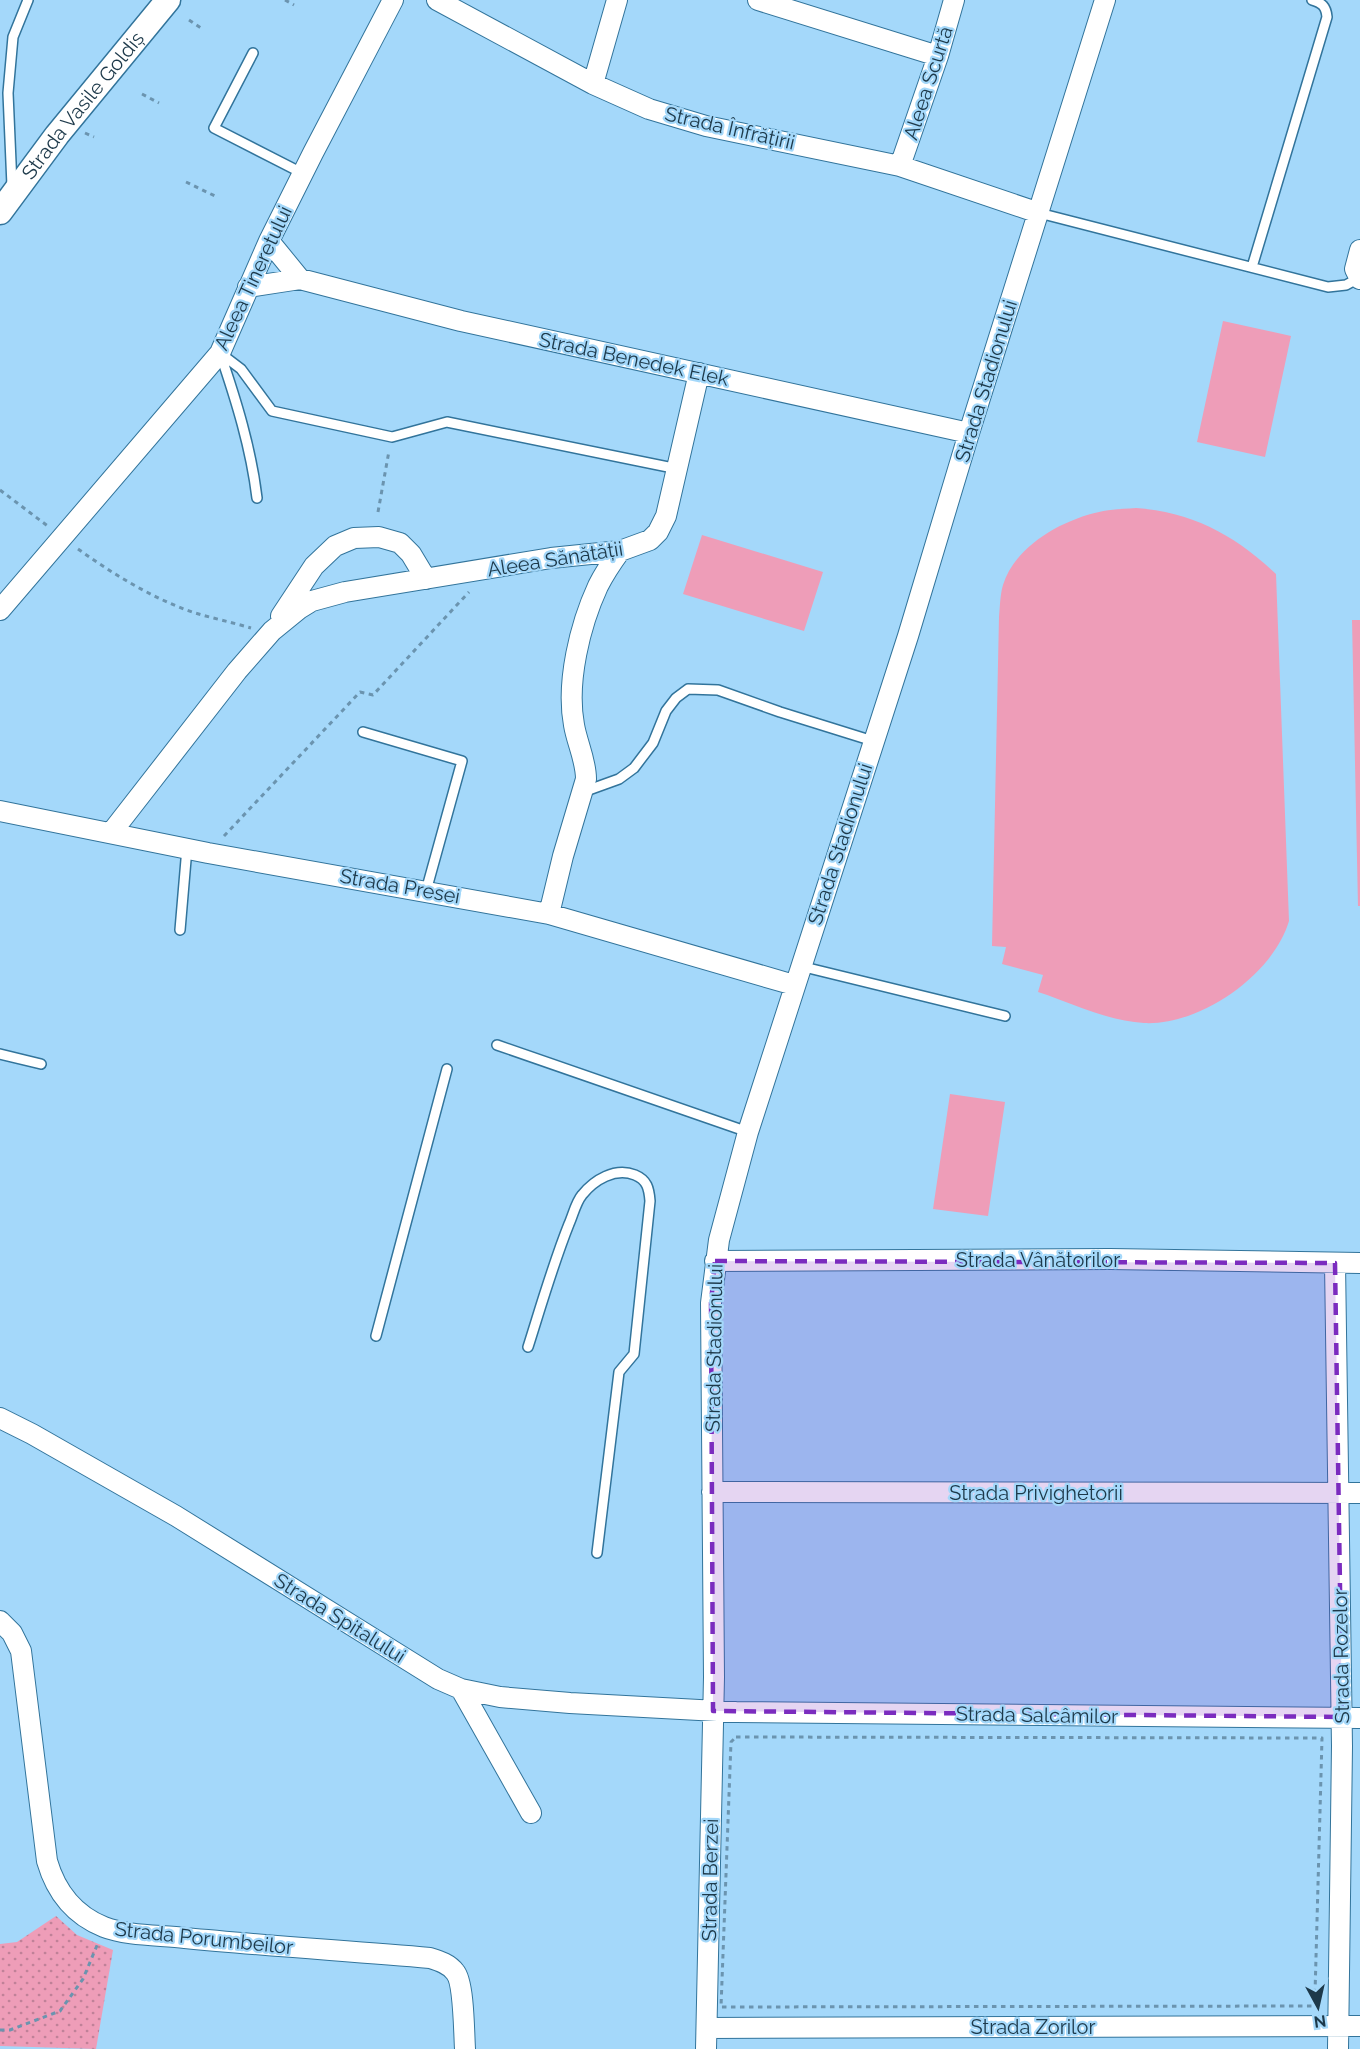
<svg xmlns="http://www.w3.org/2000/svg" width="1360" height="2049" font-family="Raleway,sans-serif">
	<style>
		.park { fill: url(#park-dots) }
		.pitch { fill: #ee9db8 }
		.lines { fill: none; stroke-linecap: round; stroke-linejoin: round }
		.service-casing { stroke: #32749b; stroke-width: 12 }
		.minor-casing { stroke: #32749b; stroke-width: 22 }
		.tertiary-casing { stroke: #32749b; stroke-width: 27 }
		.path { stroke: #6b94af; stroke-width: 3; stroke-dasharray: 4.5 4.5; stroke-linecap: butt }
		.service { stroke: #fff; stroke-width: 9 }
		.minor { stroke: #fff; stroke-width: 20 }
		.tertiary { stroke: #fff; stroke-width: 24 }
		.marked { fill: #7b2cbf; fill-opacity: 0.2; stroke: #7b2cbf; stroke-width: 4.5; stroke-dasharray: 12 8; stroke-linejoin: round }
		.labels { text-anchor: middle; stroke-width: 4.5; stroke-linejoin: round; paint-order: stroke }
		.street-label { font-size: 20px; fill: #1d394a; stroke: #a4d8fa }
	</style>
	<defs>
		<pattern id="park-dots" width="8" height="8" patternUnits="userSpaceOnUse" patternTransform="scale(1.5)"><rect width="8" height="8" fill="#ee9db8"/><path d="M2 2h.1M6 6h.1" fill="none" stroke="#c08198" stroke-width="1.8" stroke-linecap="round"/></pattern>
	</defs>
	<rect width="100%" height="100%" fill="#a4d8fa"/>
	<path class="park" d="M56,1916L77,1935L113,1950L96,2049L0,2046V1944L17,1942Z"/>
	<path class="pitch" d="M1223,321L1291,336L1265,457L1197,442Z
		M1136,508C1192,512 1235,535 1276,574L1289,921C1273,975 1200,1026 1144,1023C1107,1021 1072,1003 1038,992L1043,975L1002,964L1006,947L992,946L999,617C1000,607 1000,595 1003,585C1015,546 1062,520 1099,512C1111,509 1124,509 1136,508Z
		M702,535L823,572L804,631L683,594Z
		M1352,620H1360V906H1358Z
		M950,1094L1005,1102L988,1216L933,1209Z"/>
	<g class="lines">
		<g class="service-casing">
			<path id="service" d="M253,53L214,128L302,173
				M12,186L8,93L13,37L28,0
				M1039,213L1328,287L1346,285L1359,278
				M1252,267L1327,17C1326,6 1322,3 1312,0
				M220,353L241,369L272,411L392,437L447,422L678,469
				M220,353C236,400 251,448 257,498
				M363,732L462,761L426,891
				M583,792L619,779L634,768L653,743L666,711L676,698L688,689L718,690L780,712L873,741
				M180,930L187,848
				M800,966L1005,1016
				M497,1045L748,1132
				M0,1054L41,1064
				M376,1336L447,1069
				M528,1347C541,1306 553,1264 569,1224C573,1215 576,1202 582,1195C594,1180 615,1167 635,1175C647,1180 649,1188 650,1201L634,1354L619,1372L597,1553"/>
		</g>
		<g class="minor-casing">
			<path id="minor" d="M437,0L593,84L649,109L706,126L900,166L1039,213
				M758,0L938,56
				M593,84L617,0
				M900,166L938,56L954,0
				M269,241L300,279
				M1360,250L1355,269L1360,279
				M248,287L300,279L461,321L969,433
				M0,610L220,353L269,241L313,153L393,0
				M281,616L314,566L335,546L354,538L379,537L400,543L411,554L426,579
				M0,811L208,853L549,914L794,985
				M111,833L237,671L272,631L299,609L312,601L345,592L551,558L620,551L650,540L658,532L666,516L699,373
				M549,914L563,856L586,779C586,760 577,743 574,725C566,682 580,625 598,586C604,574 612,562 620,551
				M715,1261L1110,1259L1360,1263
				M1335,1263L1342,1746L1338,2049
				M0,1418L32,1434L176,1516L438,1679L461,1689L500,1697L570,1703L736,1712L1360,1718
				M712,1492L1360,1493
				M0,1621L12,1633L21,1651L47,1861C56,1892 74,1915 104,1927C127,1936 161,1935 185,1938C267,1946 349,1951 430,1958C440,1961 449,1964 455,1972C464,1982 464,2034 465,2049
				M461,1689L531,1813
				M707,2028L1360,2026
				M706,2049L714,1677L711,1303L719,1240L748,1132L908,636L969,433L1105,0"/>
		</g>
		<g class="tertiary-casing">
			<g id="tertiary">
				<path id="s1" d="M0,212L57,135L168,0"/>
			</g>
		</g>
		<path class="path" d="M285,0L294,5
			M189,20L201,28
			M142,94L159,103
			M85,133L94,137
			M186,182L217,197
			M0,490L49,527
			M378,512L389,451
			M78,549C113,574 152,598 192,612C211,618 231,622 251,628
			M224,836L360,692L373,695L469,592
			M736,1737L1322,1738L1315,1994L1312,2006L721,2007L731,1742Z
			M0,2030H10L60,2011L83,1979L98,1943"/>
		<use href="#service" class="service"/>
		<use href="#minor" class="minor"/>
		<use href="#tertiary" class="tertiary"/>
	</g>
	<path class="marked" d="M715,1261L1335,1263L1342,1717L713,1711L711,1303Z"/>
	<g class="labels">
		<g class="street-label">
			<text transform="translate(928 83) rotate(-72)" y="7">Aleea Scurtă</text>
			<text dy="7" stroke="none"><textPath href="#s1" startOffset="135">Strada Vasile Goldiș</textPath></text>
			<text transform="translate(730 128) rotate(13)" y="7">Strada Înfrățirii</text>
			<text transform="translate(253 278) rotate(-65)" y="7">Aleea Tineretului</text>
			<text transform="translate(634 359) rotate(12)" y="7">Strada Benedek Elek</text>
			<text transform="translate(986 381) rotate(-73)" y="7">Strada Stadionului</text>
			<text transform="translate(555 559) rotate(-9)" y="7">Aleea Sănătății</text>
			<text transform="translate(840 844) rotate(-72)" y="7">Strada Stadionului</text>
			<text transform="translate(400 886) rotate(10)" y="7">Strada Presei</text>
			<text x="1038" y="1267">Strada Vânătorilor</text>
			<text transform="translate(714 1348) rotate(-89)" y="7">Strada Stadionului</text>
			<text x="1036" y="1500">Strada Privighetorii</text>
			<text transform="translate(340 1618) rotate(32)" y="7">Strada Spitalului</text>
			<text transform="translate(1341 1656) rotate(-91)" y="7">Strada Rozelor</text>
			<text transform="translate(1037 1715) rotate(1)" y="7">Strada Salcâmilor</text>
			<text transform="translate(710 1880) rotate(-89)" y="7">Strada Berzei</text>
			<text transform="translate(204 1938) rotate(6)" y="7">Strada Porumbeilor</text>
			<text x="1033" y="2034">Strada Zorilor</text>
		</g>
	</g>
	<g transform="translate(1318 2007) rotate(172)" stroke="#a4d8fa" stroke-width="4.5" paint-order="stroke">
	<path d="M0-4.5L10 22L0 15L-10 22Z" fill="#1d394a"/>
	<text y="-9" font-size="16" font-weight="bold" text-anchor="middle" fill="#1d394a">N</text>
	</g>
</svg>
